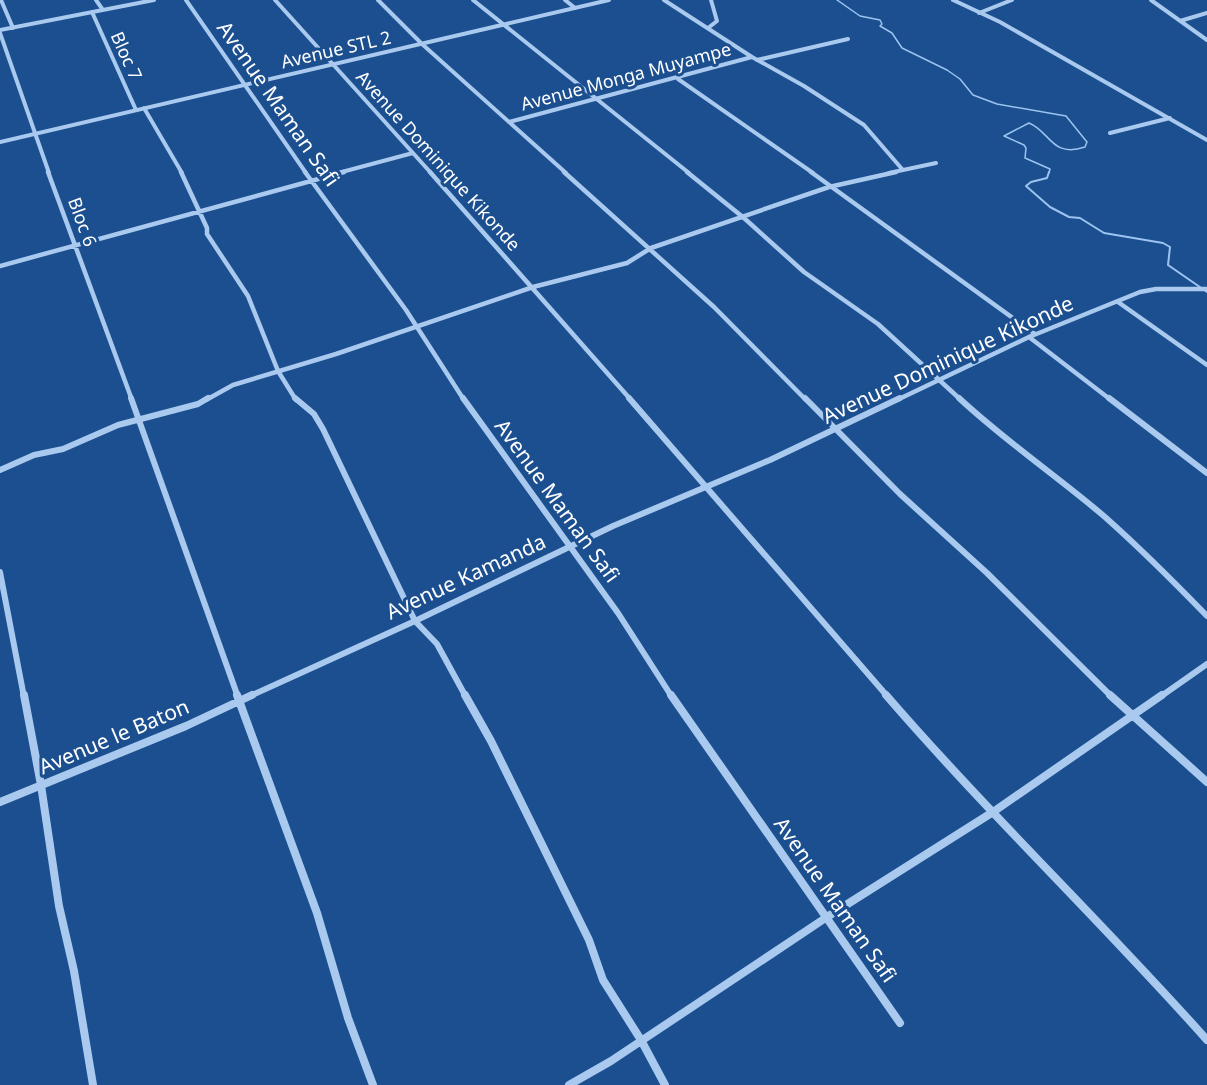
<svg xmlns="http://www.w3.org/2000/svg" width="1207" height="1085" font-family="'Noto Sans',sans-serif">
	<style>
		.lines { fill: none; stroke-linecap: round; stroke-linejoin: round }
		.stream-far1 { stroke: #9cc4f0; stroke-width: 1.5 }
		.stream { stroke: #9cc4f0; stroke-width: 2 }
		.street-far3 { stroke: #a9c9ee; stroke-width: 4 }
		.street-far2 { stroke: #a9c9ee; stroke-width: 4.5 }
		.street-far1 { stroke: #a9c9ee; stroke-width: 6 }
		.street { stroke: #a9c9ee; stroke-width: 8 }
		.labels { text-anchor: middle; stroke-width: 6; stroke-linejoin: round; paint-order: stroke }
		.far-street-label { font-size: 18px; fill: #fff; stroke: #1b4f8f }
		.street-label { font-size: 21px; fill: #fff; stroke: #1b4f8f }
	</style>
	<rect width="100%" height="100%" fill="#1b4f8f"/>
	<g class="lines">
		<path class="stream-far1" d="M837,0L860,16L880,20L882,24L880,26L892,33L902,48L947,70L960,79L973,95L997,104L1066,116L1087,142L1085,147C1051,158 1051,132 1029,123L1004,136L1024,145L1026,148L1025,158L1050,169L1049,173"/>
		<path class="stream" d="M1049,172L1047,178L1031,182L1026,186L1050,207L1069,217L1080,218L1104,233L1163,243L1170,247L1168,265L1207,292"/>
		<path class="street-far3" d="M1,0L13,28
			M96,0L103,10
			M186,0L306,173
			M275,0L431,173
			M378,0L422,44L566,173
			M473,0L689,173
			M565,0L575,8
			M953,0L1000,22L1207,140
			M1151,0L1207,40
			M92,12L136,110
			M979,13L1012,0
			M1180,21L1207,13
			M708,28L717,21L711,0
			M0,30L154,0
			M0,33L49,173
			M752,57L804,86L864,125L902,169
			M757,60L848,39
			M678,79L813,173
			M144,108L182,173
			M509,122L752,57L664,0
			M1110,133L1170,118
			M0,142L609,0
			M338,173L413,153
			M889,173L936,163"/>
		<path class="street-far2" d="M48,172L132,400
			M181,172L207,228V234L248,296L278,371L296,400
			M305,172L406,310L464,400
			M430,172L631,400
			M564,172L714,307L806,400
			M687,172L744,218L804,272L878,324L961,400
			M811,172L1035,334
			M0,266L344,172
			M1118,302L1207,365
			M1029,337L1111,400
			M206,400L233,385L336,354L533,287L627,263L651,248L829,187L896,172
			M897,400L1029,337L1140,292L1156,289H1207"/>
		<path class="street-far1" d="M131,398L238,697
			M295,398L314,414L323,429L415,621L437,644L466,697
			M463,398L618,613L672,697
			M629,398L888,697
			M805,398L900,494L987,573L1112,697
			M959,398C1005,441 1057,476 1105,517C1141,549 1174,582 1207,616
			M1109,398L1207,473
			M0,470L34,455L63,449L118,425L198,404L208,398
			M0,572L24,697
			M248,697L415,621L613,526L770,460L900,398
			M1160,697L1207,664"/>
		<path class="street" d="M24,695L41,785L59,906L74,971L93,1085
			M237,695L317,913L348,1018L373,1085
			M465,695L491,741L589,940L603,980L641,1040L665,1085
			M671,695L900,1023
			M886,695C989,814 1103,923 1207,1040
			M1110,695L1207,782
			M0,802L186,726L252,695
			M569,1085L611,1061L827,917L993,812L1162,695"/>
	</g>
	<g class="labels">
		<g class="far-street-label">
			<text transform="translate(336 50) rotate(-13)" y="6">Avenue STL 2</text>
			<text transform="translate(126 56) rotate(66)" y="6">Bloc 7</text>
			<text transform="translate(626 77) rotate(-15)" y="6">Avenue Monga Muyampe</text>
			<text transform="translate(438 161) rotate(48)" y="6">Avenue Dominique Kikonde</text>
			<text transform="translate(82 222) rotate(70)" y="6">Bloc 6</text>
		</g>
		<g class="street-label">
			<text transform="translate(278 104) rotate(55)" y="7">Avenue Maman Safi</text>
			<text transform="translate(948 360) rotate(-25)" y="7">Avenue Dominique Kikonde</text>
			<text transform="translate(557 501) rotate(54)" y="7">Avenue Maman Safi</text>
			<text transform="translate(466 577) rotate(-25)" y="7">Avenue Kamanda</text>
			<text transform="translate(114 737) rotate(-23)" y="7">Avenue le Baton</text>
			<text transform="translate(835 900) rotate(55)" y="7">Avenue Maman Safi</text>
		</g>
	</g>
</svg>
